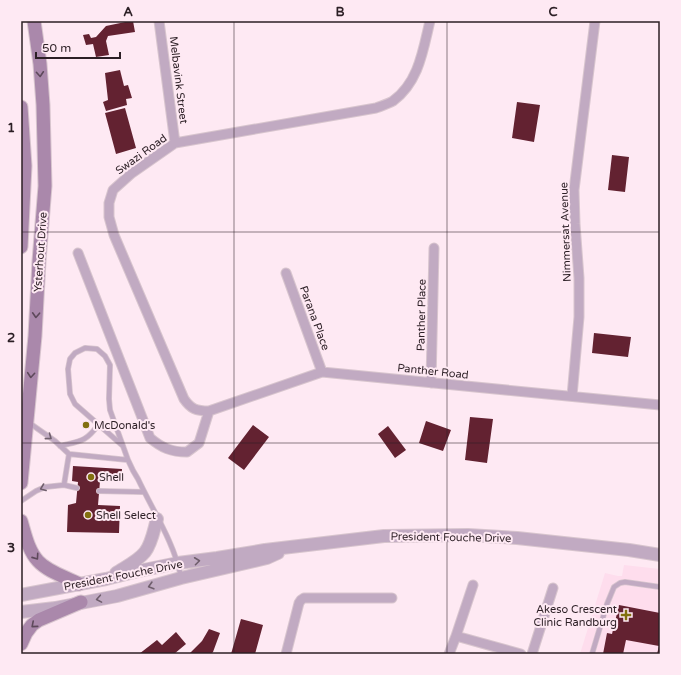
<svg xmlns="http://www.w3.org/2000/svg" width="681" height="675" font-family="'Varela Round',sans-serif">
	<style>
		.built { fill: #fedded }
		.building { fill: #632231 }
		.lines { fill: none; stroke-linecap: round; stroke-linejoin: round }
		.service-casing { stroke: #d8c5ce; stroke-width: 6 }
		.minor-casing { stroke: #d8c5ce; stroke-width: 11 }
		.tertiary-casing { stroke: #d8c5ce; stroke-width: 14 }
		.secondary-casing { stroke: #d8c5ce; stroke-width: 15 }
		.service { stroke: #c1aac2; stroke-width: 4.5 }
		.minor { stroke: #c1aac2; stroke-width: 9 }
		.tertiary { stroke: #c1aac2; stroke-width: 12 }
		.secondary { stroke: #aa88ab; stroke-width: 13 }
		.oneway { stroke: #5e495b }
		.oneway2 { stroke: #6f5e6c }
		.grid { fill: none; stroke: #2c1f25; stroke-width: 1; stroke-opacity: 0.55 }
		.poi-dot { fill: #82700f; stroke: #fee9f3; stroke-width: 1.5 }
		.labels { text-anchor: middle; stroke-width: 4; stroke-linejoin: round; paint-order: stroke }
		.street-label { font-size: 11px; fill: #2c1f25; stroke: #fee9f3 }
		.poi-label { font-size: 11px; fill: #2c1f25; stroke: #fee9f3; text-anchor: start }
		.neatline { fill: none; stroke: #2c1f25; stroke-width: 1.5 }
		.grid-label { font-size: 13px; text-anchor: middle; font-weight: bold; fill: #2c1f25 }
	</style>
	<rect width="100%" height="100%" fill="#fee9f3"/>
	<path class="built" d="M624,565L660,569V654H580L605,573L618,576H622Z"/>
	<path class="building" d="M130,21H133L135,32L108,36L106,41L109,55L96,57L93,44L86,45L83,35L89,34L91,38L96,37L106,26Z
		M120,70L124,86L128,85L132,98L126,99L127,105L106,111L103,102L108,100L105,73Z
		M517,102L540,105L534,142L512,138Z
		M125,108L136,148L116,154L105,113Z
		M612,155L629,157L625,192L608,190Z
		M594,333L631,337L628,357L592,353Z
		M470,417L493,419L487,463L465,460Z
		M426,421L451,430L443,451L419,443Z
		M253,425L269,437L244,470L228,458Z
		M388,426L406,450L395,458L378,434Z
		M73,466L122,469L121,482L100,481L98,505L120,506L119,533L67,532L68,505L76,503L78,482L72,481Z
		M619,605L660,613V654H657L659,646L626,640L623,654H603L607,633L612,634Z
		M241,619L263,625L255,654H231Z
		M209,629L220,633L213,652L211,654H189L202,641Z
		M176,632L186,644L174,654H139L157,640L162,645Z"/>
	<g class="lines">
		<g class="service-casing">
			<path id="service" d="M28,422L55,441L69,454L128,460C131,467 134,473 138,479C153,511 174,542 181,577
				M60,446C80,441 86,442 98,425
				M123,446L75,404L70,394L68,369L70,359L75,353L85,348L97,349L105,356L110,365L109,399L110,410L123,446L128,460
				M64,485L77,488
				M99,491L144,492
				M21,501L36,491L45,487L64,485L69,454
				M592,654L607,604L614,587L620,583L625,582L660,587"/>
		</g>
		<g class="minor-casing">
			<path id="minor" d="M159,21L175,143
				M430,21C423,50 419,82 393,101C388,104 381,106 376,108L175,143L132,173L113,190L109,203V217L114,235L184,399C191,409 196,411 209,411L322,372L660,405
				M78,253L150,438C162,448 171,452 187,452L199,443L209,411
				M286,273L322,372
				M431,383L434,248
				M572,396L579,317V278L575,224L574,190L595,21
				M456,636L473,585
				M286,654L299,603L301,600L304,598H392
				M449,654L456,636L521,654
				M532,654L553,588"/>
		</g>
		<g class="tertiary-casing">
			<path id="tertiary" d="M116,573C125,567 138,561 145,552C152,543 154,529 157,519
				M21,595L106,579L134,572L178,563L217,558L265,550L384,536L468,535L517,538L629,550L660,555
				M21,612L55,608L117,596L181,578L267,558L278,553"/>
		</g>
		<g class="secondary-casing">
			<path id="secondary" d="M21,107L25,166L21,247
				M21,483L35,336L39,261L45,186L43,105L40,64L34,21
				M21,521C25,534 28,550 38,561C48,572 66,577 79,584
				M21,644L26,633L32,625L39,620L81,602"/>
		</g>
		<use href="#service" class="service"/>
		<use href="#minor" class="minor"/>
		<use href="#tertiary" class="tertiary"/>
		<use href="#secondary" class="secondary"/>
	</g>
	<defs><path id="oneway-chevron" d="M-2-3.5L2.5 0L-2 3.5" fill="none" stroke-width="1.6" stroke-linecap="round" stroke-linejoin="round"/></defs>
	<g class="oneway">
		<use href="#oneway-chevron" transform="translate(40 74) rotate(86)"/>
		<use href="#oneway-chevron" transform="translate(36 315) rotate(93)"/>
		<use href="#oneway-chevron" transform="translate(31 375) rotate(95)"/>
		<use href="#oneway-chevron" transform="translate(36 557) rotate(55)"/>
		<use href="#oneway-chevron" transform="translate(34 625) rotate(139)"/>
	</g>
	<g class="oneway2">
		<use href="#oneway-chevron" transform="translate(49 437) rotate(36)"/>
		<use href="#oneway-chevron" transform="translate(43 488) rotate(159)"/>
		<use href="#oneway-chevron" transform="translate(197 561) rotate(-7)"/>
		<use href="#oneway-chevron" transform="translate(151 586) rotate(164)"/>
		<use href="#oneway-chevron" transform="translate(99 599) rotate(170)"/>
	</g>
	<path class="grid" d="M234,21V654M447,21V654M21,232H660M21,443H660"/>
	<g class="poi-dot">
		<circle cx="86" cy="425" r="4"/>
		<circle cx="91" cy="477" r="4"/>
		<circle cx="88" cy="515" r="4"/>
		<path d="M624 609h4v4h4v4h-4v4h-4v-4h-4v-4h4z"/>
	</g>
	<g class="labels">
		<g class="street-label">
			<text transform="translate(179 80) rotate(83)" y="4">Melbavink Street</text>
			<text transform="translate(141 154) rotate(-36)" y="4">Swazi Road</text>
			<text transform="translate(565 232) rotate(-92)" y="4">Nimmersat Avenue</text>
			<text transform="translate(40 252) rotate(-86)" y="4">Ysterhout Drive</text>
			<text transform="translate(421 315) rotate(-89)" y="4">Panther Place</text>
			<text transform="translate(315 318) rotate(70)" y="4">Parana Place</text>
			<text transform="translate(433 371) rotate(6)" y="4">Panther Road</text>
			<text transform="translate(451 537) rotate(1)" y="4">President Fouche Drive</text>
			<text transform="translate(123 575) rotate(-11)" y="4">President Fouche Drive</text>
		</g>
		<g class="poi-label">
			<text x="94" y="429">McDonald's</text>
			<text x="99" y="481">Shell</text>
			<text x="96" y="519">Shell Select</text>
			<text x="617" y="613" text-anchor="end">Akeso Crescent<tspan x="617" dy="13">Clinic Randburg</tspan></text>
		</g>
	</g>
	<rect width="681" height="675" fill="none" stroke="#fee9f3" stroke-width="44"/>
	<path d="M36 52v6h84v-6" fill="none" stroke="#2c1f25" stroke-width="2"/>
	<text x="42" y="52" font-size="12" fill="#2c1f25" stroke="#fee9f3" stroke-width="3" paint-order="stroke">50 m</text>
	<rect x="22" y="22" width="637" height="631" class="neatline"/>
	<g class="grid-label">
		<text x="128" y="16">A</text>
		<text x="340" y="16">B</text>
		<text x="553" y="16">C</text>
		<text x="11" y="132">1</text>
		<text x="11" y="342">2</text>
		<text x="11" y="552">3</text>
	</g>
</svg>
